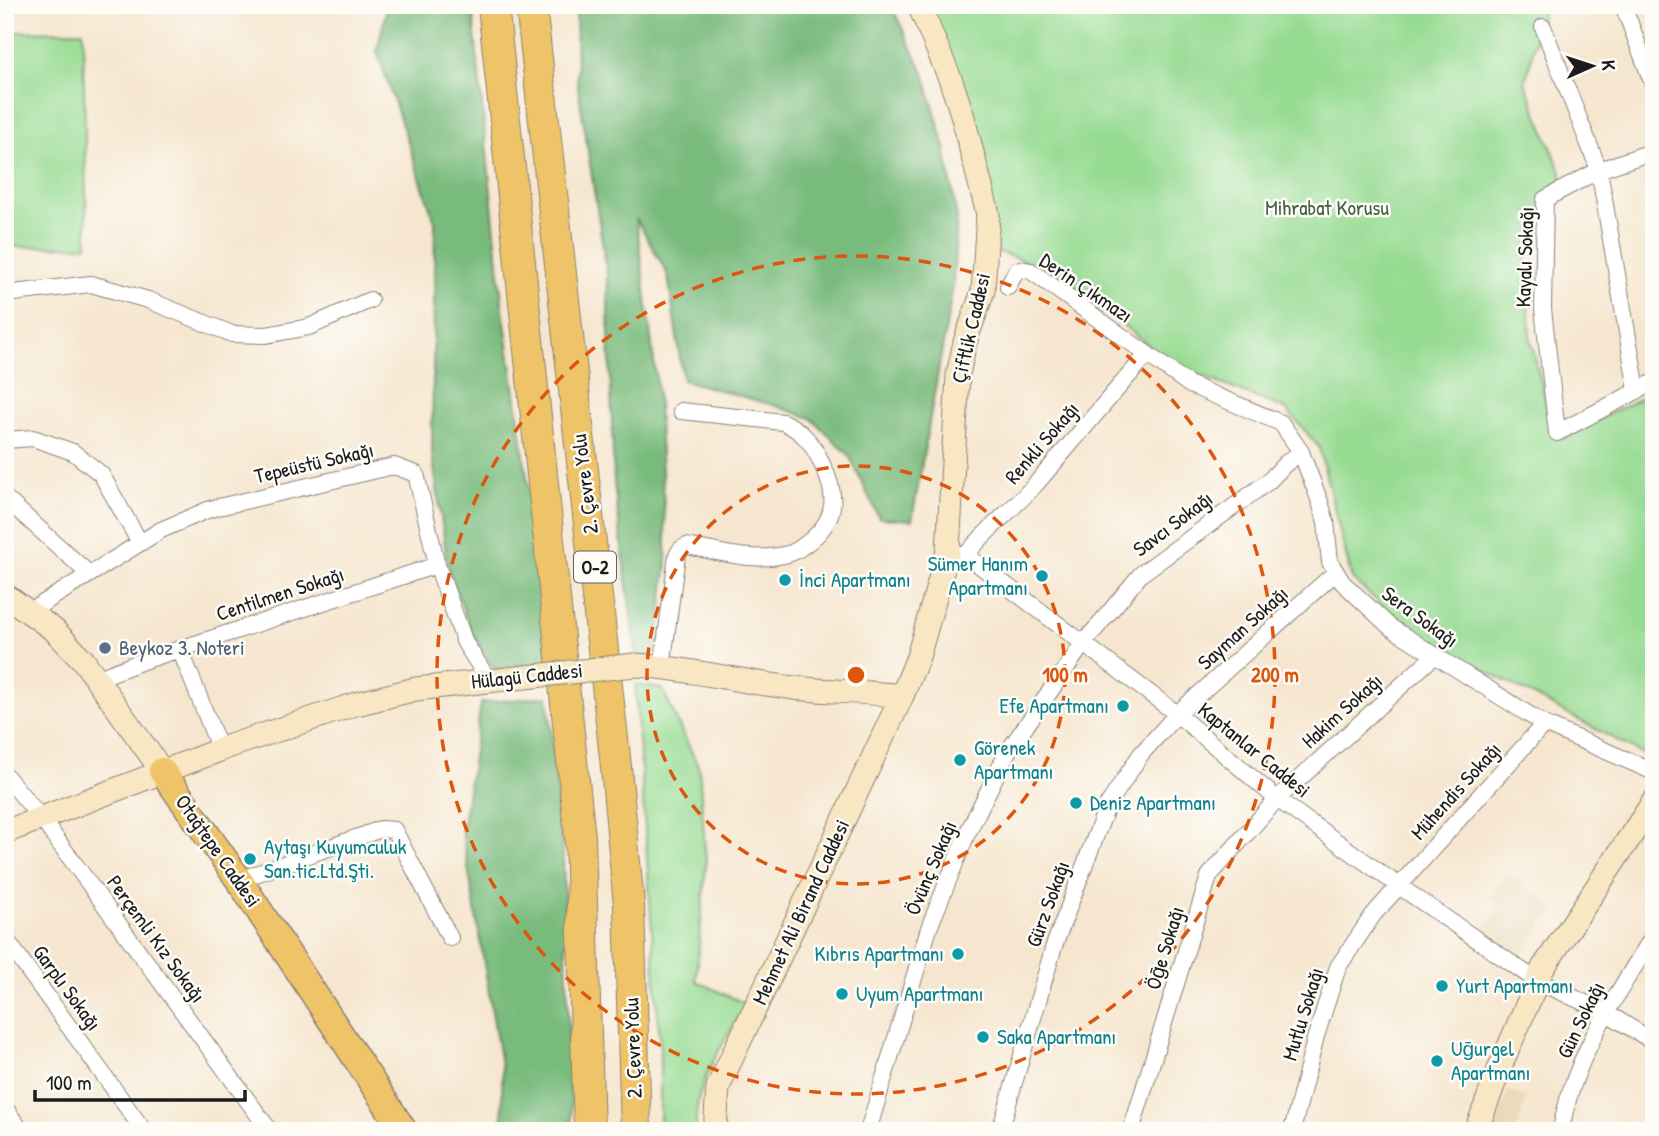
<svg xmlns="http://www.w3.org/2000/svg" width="1659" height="1136" font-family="'Patrick Hand',sans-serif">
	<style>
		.built { fill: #e9d9ba }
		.green { fill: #97db93; stroke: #5a7c58; stroke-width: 2 }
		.forest { fill: #79bb7d; stroke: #4a6c4c; stroke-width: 2 }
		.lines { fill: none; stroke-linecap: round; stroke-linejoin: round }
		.street-casing { stroke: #898176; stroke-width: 18 }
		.secondary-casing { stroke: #898176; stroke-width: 25 }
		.primary-casing { stroke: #898176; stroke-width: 29 }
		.highway-casing { stroke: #898176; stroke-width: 32 }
		.street { stroke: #fff; stroke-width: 16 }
		.secondary { stroke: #f9e7c3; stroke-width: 23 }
		.primary { stroke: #efc469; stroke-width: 26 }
		.highway { stroke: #efc469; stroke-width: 30 }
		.secondary-bridge-casing { stroke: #898176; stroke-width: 25; stroke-linecap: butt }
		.secondary-bridge { stroke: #f9e7c3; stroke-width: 23 }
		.ring { fill: none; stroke: #de560d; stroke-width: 3.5; stroke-dasharray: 12 9 }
		.culture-dot { fill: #0f9aa8; stroke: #fdfcf7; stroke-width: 2.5 }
		.service-dot { fill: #5c6f8a; stroke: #fdfcf7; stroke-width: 2.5 }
		.labels { text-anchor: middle; stroke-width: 5; stroke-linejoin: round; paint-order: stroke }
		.shield { fill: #fdfcf7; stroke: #605f5e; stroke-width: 2 }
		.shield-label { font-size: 19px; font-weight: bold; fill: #1c1c1c }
		.park-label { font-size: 21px; fill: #475f46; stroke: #fdfcf7 }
		.street-label { font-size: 21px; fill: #1c1c1c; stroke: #fdfcf7 }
		.culture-label { font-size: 21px; fill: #0d838f; stroke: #fdfcf7; text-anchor: start }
		.service-label { font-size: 21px; fill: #4e5e75; stroke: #fdfcf7; text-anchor: start }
		.centre { fill: #de560d; stroke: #fdfcf7; stroke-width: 3.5 }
		.ring-label { font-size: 21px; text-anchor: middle; font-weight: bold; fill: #de560d; stroke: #fdfcf7; stroke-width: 5; stroke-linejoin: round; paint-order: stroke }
	</style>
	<rect width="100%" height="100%" fill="#fdfcf7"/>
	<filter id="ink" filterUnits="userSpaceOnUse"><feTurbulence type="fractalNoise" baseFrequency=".0143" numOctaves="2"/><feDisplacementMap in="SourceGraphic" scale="14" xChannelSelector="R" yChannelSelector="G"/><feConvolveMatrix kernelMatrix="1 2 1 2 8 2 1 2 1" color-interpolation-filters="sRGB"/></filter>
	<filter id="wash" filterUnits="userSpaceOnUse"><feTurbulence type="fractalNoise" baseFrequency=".00686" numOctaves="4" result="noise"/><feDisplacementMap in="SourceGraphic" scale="28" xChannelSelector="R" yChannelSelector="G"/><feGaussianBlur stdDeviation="1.57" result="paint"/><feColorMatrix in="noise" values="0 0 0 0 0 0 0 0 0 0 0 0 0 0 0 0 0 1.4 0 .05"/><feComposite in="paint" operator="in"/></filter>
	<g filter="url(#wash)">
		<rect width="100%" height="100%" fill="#f6e6cf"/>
		<path class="built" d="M1508,874L1555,908L1520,957L1483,930L1500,906L1490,898Z
			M1508,1091L1526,1097L1517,1131H1493Z"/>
		<path class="green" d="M930,5H1544L1525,83L1563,177L1526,244L1530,336L1548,412L1564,438L1654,391V760L1411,631L1352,579L1319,447L1286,409L1183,369L1140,339L1087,295L1022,260L992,250Z
			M83,31L87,246L5,247V32Z
			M635,684L662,689L699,768L706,863L696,981L746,1004C727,1038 689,1090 697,1131H660V1046Z"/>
		<path class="forest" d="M383,5H472L502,302L540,568L550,662L494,669L472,633L448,568L432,453L435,222L377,51L386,12Z
			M576,5H891L924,73L945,148L957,217L953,287L912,520L879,518L849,455L811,418L776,406L683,380L668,275L636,218L657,386L667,562L659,633L652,657L636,655L614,484L607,273L577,81Z
			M548,696L563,857L572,1131H503L502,1071L462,831L481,703Z"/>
	</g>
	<g filter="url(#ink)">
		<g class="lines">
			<g class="street-casing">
				<path id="street" d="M1623,5L1654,87
					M1543,27L1599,170L1637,390
					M1654,151L1599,170L1545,199L1543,309L1557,433L1654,382
					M1008,287L1016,271L1021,269L1031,271L1190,385L1281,423L1301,452L1320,502L1326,522L1330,562L1342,582L1390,627L1544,724L1654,772
					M5,294L91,284L148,300L232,334L266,335L309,327L370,300
					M5,440L33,438L73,452L101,474L140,543
					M5,498L89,574
					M948,551L966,555L1177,714L1277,799L1399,886L1537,981L1605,1012L1654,1042
					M966,555C986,530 1012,510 1034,486C1072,443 1108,398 1147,355
					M29,612L161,530L210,509L394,466L416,474L437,565L465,643L488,679
					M180,649L220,750
					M662,667L677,555L681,549L687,546C719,552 755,563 788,554C797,552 803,546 811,540C838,517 837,494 822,464C813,444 803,431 783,422L681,411
					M96,679L140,662L437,565
					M5,775L41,818L270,1131
					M239,880L381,829L394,830L450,938
					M5,938L144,1131
					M5,1108L21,1131
					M868,1131L929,928L966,836L1007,753L1083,644L1141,574L1269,481L1285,464L1301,452
					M1000,1131L1054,946L1107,806L1141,754L1177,714L1336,572
					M1131,1131L1209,876L1277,799L1435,655
					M1292,1131L1316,1036L1338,967L1373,915L1544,724
					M1561,1131C1572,1060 1617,994 1654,935"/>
			</g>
			<g class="secondary-casing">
				<path id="secondary" d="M5,595L54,630L83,660L162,771
					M635,665C688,668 741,682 794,688C830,692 866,691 902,696
					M5,832L230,746L356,704L416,689L525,677
					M715,1131L718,1087L902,696L918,657L948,551L958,375L965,342L983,291L988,214L962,114L951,81L919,5
					M1476,1131L1500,1067L1543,968L1654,801"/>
			</g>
			<g class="primary-casing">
				<path id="primary" d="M162,771L239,880L404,1131"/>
			</g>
			<g class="highway-casing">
				<path id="highway" d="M493,5L580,838L589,1131
					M531,5L615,757L629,905L636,1131"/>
			</g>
			<use href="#street" class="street"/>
			<use href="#secondary" class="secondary"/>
			<use href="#primary" class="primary"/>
			<use href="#highway" class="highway"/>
			<g class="secondary-bridge-casing">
				<path id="secondary-bridge" d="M525,677L635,665"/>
			</g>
			<use href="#secondary-bridge" class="secondary-bridge"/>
		</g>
	</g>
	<g class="ring">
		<circle cx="856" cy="675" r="209"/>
		<circle cx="856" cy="675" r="419"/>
	</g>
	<g class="culture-dot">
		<circle cx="1042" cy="576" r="7"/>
		<circle cx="785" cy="580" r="7"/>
		<circle cx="1123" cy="706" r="7"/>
		<circle cx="960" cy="760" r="7"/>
		<circle cx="1076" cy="803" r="7"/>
		<circle cx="250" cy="859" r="7"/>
		<circle cx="958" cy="954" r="7"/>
		<circle cx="1442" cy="986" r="7"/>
		<circle cx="842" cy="994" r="7"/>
		<circle cx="983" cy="1037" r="7"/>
		<circle cx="1437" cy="1061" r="7"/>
	</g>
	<circle class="service-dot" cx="105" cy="648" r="7"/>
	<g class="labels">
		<rect class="shield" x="574" y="551.5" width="42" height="31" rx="5"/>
		<g class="shield-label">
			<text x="595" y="574">O-2</text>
		</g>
		<g class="park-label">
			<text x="1327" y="215">Mihrabat Korusu</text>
		</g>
		<g class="street-label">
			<text transform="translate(1525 257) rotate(-88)" y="7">Kayalı Sokağı</text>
			<text transform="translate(1086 288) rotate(34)" y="7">Derin Çıkmazı</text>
			<text transform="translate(971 328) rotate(-77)" y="7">Çiftlik Caddesi</text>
			<text transform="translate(1042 443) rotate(-49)" y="7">Renkli Sokağı</text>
			<text transform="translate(314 463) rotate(-13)" y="7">Tepeüstü Sokağı</text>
			<text transform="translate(585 484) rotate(-97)" y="7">2. Çevre Yolu</text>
			<text transform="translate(1173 524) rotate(-37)" y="7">Savcı Sokağı</text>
			<text transform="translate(280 594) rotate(-18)" y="7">Centilmen Sokağı</text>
			<text transform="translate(1420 617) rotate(36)" y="7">Sera Sokağı</text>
			<text transform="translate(1243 628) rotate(-42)" y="7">Sayman Sokağı</text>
			<text transform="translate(527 676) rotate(-6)" y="7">Hülagü Caddesi</text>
			<text transform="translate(1342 711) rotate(-42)" y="7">Hakim Sokağı</text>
			<text transform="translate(1254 750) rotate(39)" y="7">Kaptanlar Caddesi</text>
			<text transform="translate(1456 791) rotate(-48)" y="7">Mühendis Sokağı</text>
			<text transform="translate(218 851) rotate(55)" y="7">Otağtepe Caddesi</text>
			<text transform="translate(931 868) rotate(-67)" y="7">Övünç Sokağı</text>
			<text transform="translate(1048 904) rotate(-70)" y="7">Gürz Sokağı</text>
			<text transform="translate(801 912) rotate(-65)" y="7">Mehmet Ali Birand Caddesi</text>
			<text transform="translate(156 939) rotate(54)" y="7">Perçemli Kız Sokağı</text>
			<text transform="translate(1165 948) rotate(-73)" y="7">Öḡe Sokağı</text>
			<text transform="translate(67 988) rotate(54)" y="7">Garplı Sokağı</text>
			<text transform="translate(1303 1014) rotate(-73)" y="7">Mutlu Sokağı</text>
			<text transform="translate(1581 1020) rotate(-64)" y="7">Gün Sokağı</text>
			<text transform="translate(633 1048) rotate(-92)" y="7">2. Çevre Yolu</text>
		</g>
		<g class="culture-label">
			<text x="1028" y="571" text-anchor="end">Sümer Hanım<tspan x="1028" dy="24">Apartmanı</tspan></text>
			<text x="799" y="587">İnci Apartmanı</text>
			<text x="1109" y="713" text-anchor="end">Efe Apartmanı</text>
			<text x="974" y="755">Görenek<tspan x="974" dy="24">Apartmanı</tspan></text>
			<text x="1090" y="810">Deniz Apartmanı</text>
			<text x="264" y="854">Aytaşı Kuyumculuk<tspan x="264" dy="24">San.tic.Ltd.Şti.</tspan></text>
			<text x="944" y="961" text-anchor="end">Kıbrıs Apartmanı</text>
			<text x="1456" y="993">Yurt Apartmanı</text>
			<text x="856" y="1001">Uyum Apartmanı</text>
			<text x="997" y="1044">Saka Apartmanı</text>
			<text x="1451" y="1056">Uḡurgel<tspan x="1451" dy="24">Apartmanı</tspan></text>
		</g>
		<g class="service-label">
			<text x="119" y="655">Beykoz 3. Noteri</text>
		</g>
	</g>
	<circle cx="856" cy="675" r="10" class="centre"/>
	<g class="ring-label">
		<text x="1065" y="682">100 m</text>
		<text x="1275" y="682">200 m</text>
	</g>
	<rect width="1659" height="1136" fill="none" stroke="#fdfcf7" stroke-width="28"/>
	<g transform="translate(1592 66) rotate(87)" stroke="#fdfcf7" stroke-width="5" paint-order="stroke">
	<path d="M0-5L12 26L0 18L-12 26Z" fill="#1c1c1c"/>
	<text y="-10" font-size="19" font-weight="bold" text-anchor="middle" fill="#1c1c1c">K</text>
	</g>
	<path d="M35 1090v10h210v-10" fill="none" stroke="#1c1c1c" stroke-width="3.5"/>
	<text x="46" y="1090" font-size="21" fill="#1c1c1c" stroke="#fdfcf7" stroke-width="5" paint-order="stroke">100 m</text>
</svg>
